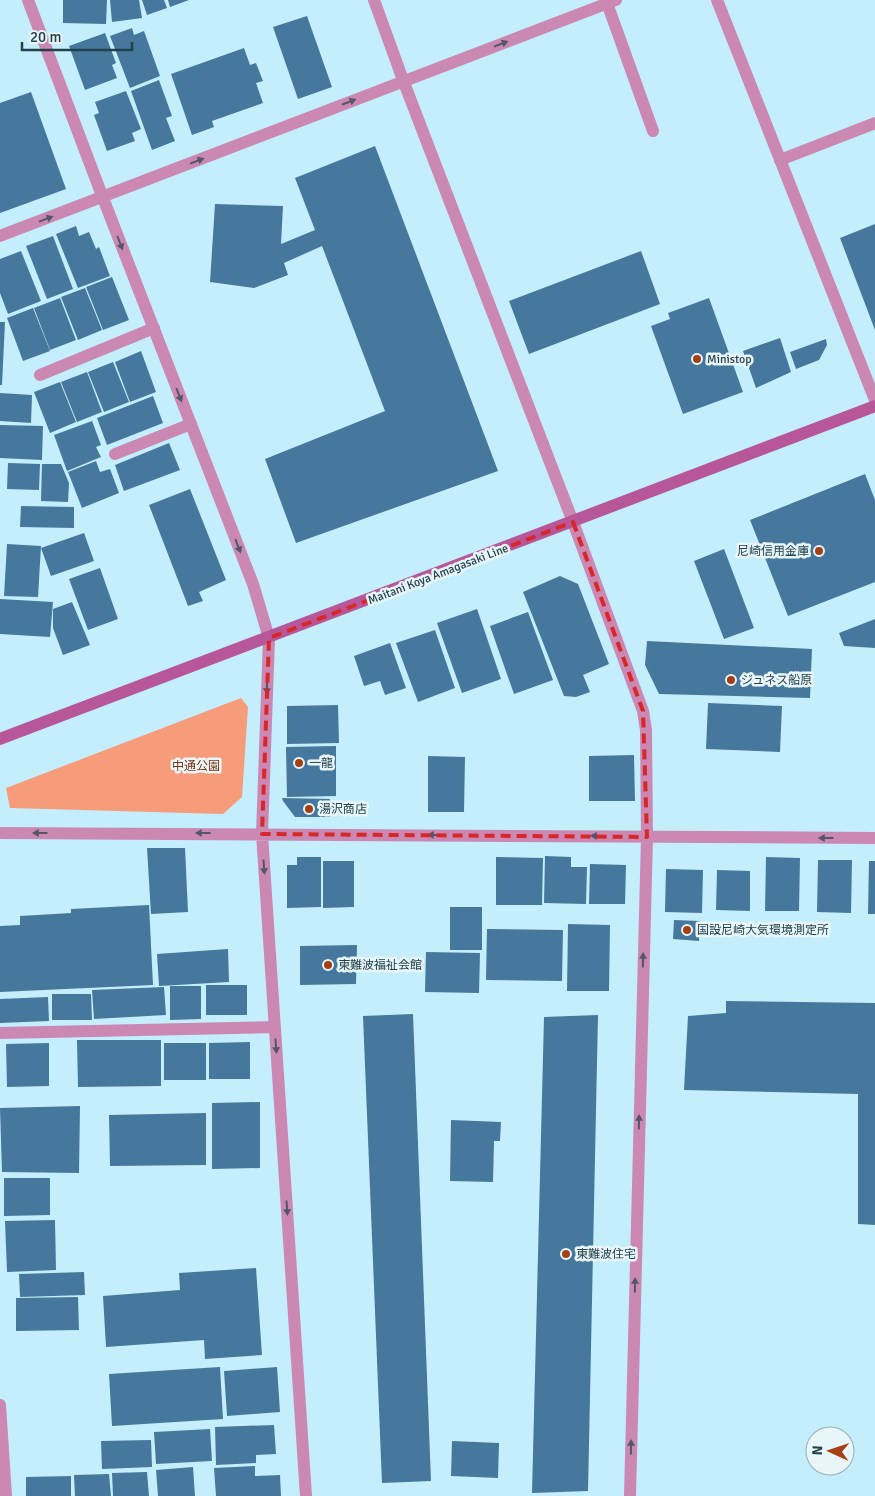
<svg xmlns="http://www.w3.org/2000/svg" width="875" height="1496" font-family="Signika,'Noto Sans JP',sans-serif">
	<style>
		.green { fill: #f69c7b }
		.building { fill: #45789c }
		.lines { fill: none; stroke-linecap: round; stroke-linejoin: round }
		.service { stroke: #ca88b3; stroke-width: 12 }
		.minor { stroke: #ca88b3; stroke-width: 12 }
		.secondary { stroke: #b7579a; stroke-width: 12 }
		.oneway { fill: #55566a }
		.marked { fill: none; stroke: #d62828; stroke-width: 4; stroke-dasharray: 10 6; stroke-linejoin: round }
		.poi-dot { fill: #a53f14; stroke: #e8f6fa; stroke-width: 2 }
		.labels { text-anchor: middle; stroke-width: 5; stroke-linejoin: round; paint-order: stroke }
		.poi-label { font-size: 12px; fill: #23414a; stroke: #e8f6fa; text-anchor: start }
		.street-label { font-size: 12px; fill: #23414a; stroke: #e8f6fa }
		.park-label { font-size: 12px; fill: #7c3112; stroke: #e8f6fa }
	</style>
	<rect width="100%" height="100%" fill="#c4eefc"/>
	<path class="green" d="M241,698L248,707L242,797L223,814L10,808L6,788Z"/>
	<path class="building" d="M63,0H107L106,24L63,23Z
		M110,0H139L142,18L112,22Z
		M142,0H164L167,8L147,15Z
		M168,0H189L170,7Z
		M307,16L332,87L298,99L273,27Z
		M132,28L134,35L144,31L160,76L130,88L110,36Z
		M105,33L116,63L112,65L117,78L85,90L69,46Z
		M244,48L250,65L256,63L263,81L256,83L263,103L212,121L214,127L192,135L171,74Z
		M159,80L172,116L166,118L175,141L152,150L131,91Z
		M126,91L141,129L132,133L135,141L107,151L94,115L99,113L95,102Z
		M31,92L66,189L0,213V103Z
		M375,146L498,471L296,543L265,459L385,411L322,246L284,263L288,275L254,288L210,282L215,204L283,206L281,244L315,230L295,178Z
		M875,224V330L840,238Z
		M76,226L79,236L89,232L96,249L99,247L110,276L78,288L56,234Z
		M53,236L73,289L47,299L26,246Z
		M21,251L41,301L8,314L0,293V259Z
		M641,251L660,304L529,354L509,301Z
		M112,277L129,320L103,330L86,287Z
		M85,288L102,330L78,340L61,297Z
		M60,298L76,340L50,350L34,308Z
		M709,298L743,392L683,414L651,326L670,319L668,313Z
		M33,308L50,351L23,361L7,318Z
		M0,322H5L2,385H0Z
		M780,338L791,372L756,388L743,351Z
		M826,339L827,345L819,360L796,369L790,352Z
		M141,351L156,392L130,402L115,362Z
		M113,362L129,402L104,412L88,372Z
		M87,372L102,412L77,422L61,382Z
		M60,382L76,422L50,433L34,392Z
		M0,393L32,395L31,423L0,421Z
		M153,396L163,423L107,445L97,418Z
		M92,421L101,445L96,447L101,457L67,471L54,435Z
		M0,425L43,426L42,460L0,458Z
		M169,443L180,470L124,491L115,465Z
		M96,461L100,472L110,469L119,493L82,508L68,472Z
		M8,463L40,464L39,490L7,489Z
		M42,464H61L69,483L68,502L41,501Z
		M865,474L875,500V582L788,616L750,520Z
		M190,489L226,580L199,592L203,601L188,606L149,505Z
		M21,506L74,507V528L20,527Z
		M84,533L94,561L51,576L41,548Z
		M7,544L41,546L38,597L4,596Z
		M724,549L754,628L724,639L694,561Z
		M100,568L118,619L88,630L69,579Z
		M560,576L578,584L609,664L583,675L590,692L576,697L564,696L523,592Z
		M0,599L53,602L50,637L0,634Z
		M72,602L90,645L63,655L53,628V609Z
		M477,609L501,679L462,693L437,623Z
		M528,612L553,680L514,694L490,626Z
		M875,619V648L844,646L839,633Z
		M435,630L455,688L418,702L396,643Z
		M647,641L812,649L810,698L659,694L645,665Z
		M390,643L406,688L385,695L380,681L364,686L354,656Z
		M708,703L782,706L780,752L706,749Z
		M338,705L339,743L287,744V706Z
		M336,746V796L287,797L286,747Z
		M634,755L635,801H589V756Z
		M428,756L465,757L464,812H428Z
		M282,798L330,799V817H295L283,801Z
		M147,848H185L188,912L151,914Z
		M545,856L571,857V867H587L586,904L544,903Z
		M297,857H321V907L287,908V865H297Z
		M496,857L543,858L542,905H496Z
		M766,857L800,858L799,911H765Z
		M818,860H852L851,913L817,912Z
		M323,861H354V907L323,908Z
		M869,861H875V914H868Z
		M590,864L626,865L625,904H589Z
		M666,869L703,870L702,913L665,912Z
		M717,870L750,871V911L716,910Z
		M149,905L153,985L0,992V926L20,925V916L71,913V909Z
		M450,907H482V950H450Z
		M674,920L700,921L699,941L673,939Z
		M568,924L610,925L609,991H567Z
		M487,929L563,930L562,981L486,980Z
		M357,945L356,984L300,985V946Z
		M228,949L229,982L159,986L157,954Z
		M426,952L480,953L479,993L425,992Z
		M206,985H247V1015H206Z
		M170,986H201V1019L170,1020Z
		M164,987L166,1015L94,1019L92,990Z
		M52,994H91L92,1020H52Z
		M48,997L49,1021L0,1023V999Z
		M726,1001L875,1003V1225L858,1224V1094L684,1090L688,1016L726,1013Z
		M413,1014L431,1481L382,1483L363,1016Z
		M598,1015L588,1491L532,1493L544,1017Z
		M77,1040H161V1086L78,1087Z
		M250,1042V1079H209V1043Z
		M49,1043V1086L7,1087L6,1044Z
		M164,1043H206V1080H164Z
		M260,1102V1168L212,1169V1103Z
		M80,1106L79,1173L2,1172L0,1108Z
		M206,1113V1165L110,1166L109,1115Z
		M451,1120L501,1122L500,1141H494L493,1182L450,1181Z
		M4,1178H50V1215L4,1216Z
		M55,1220L56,1270L7,1272L5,1221Z
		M256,1268L262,1355L205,1359L204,1340L106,1347L103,1296L180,1290L179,1273Z
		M84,1272L85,1295L20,1297L19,1274Z
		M78,1297L79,1330L16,1331V1298Z
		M220,1367L223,1419L112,1426L109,1374Z
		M277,1367L280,1412L227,1416L224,1371Z
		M274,1425L276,1454L256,1455V1463L216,1465L215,1427Z
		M210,1429L212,1461L156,1464L154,1432Z
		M151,1440L152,1467L102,1469L101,1441Z
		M452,1441L499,1443L498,1478L451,1476Z
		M255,1466V1476L280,1475L281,1496H216L214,1468Z
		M193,1467L195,1496H158L156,1470Z
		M147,1472L149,1496H113L112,1473Z
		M109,1474L111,1496H75L74,1475Z
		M71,1476V1496H26V1477Z"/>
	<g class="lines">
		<path class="service" d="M607,3L653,131
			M780,160L875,123
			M40,375L154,328
			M115,454L191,424"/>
		<path class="minor" d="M28,0L103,198L253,584L269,638L262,834L306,1496
			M374,0L403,80L573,522L643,711L646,730L647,837L630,1496
			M717,0L875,400
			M0,236L616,0
			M0,833L875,838
			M0,1033L275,1027
			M0,1405L6,1496"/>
		<path class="secondary" d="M0,739L875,406"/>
	</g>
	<defs><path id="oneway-solid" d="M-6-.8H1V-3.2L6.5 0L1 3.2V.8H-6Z" transform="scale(1.25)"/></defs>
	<g class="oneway">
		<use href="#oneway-solid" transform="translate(501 44) rotate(-21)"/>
		<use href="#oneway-solid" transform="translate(349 102) rotate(-21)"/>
		<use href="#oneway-solid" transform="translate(197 161) rotate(-21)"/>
		<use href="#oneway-solid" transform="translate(46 219) rotate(-20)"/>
		<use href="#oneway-solid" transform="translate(120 243) rotate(69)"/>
		<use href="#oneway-solid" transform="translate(179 395) rotate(69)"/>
		<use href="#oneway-solid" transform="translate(238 546) rotate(69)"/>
		<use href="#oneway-solid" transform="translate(267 687) rotate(92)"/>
		<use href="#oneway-solid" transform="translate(40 833) rotate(-180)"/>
		<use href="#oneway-solid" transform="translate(203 833) rotate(-180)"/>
		<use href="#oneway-solid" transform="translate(435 835) rotate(-179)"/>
		<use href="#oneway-solid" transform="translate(598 836) rotate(-179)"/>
		<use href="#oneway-solid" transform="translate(826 838) rotate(-180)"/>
		<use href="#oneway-solid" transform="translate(264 867) rotate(86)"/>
		<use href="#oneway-solid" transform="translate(643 960) rotate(-89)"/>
		<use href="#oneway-solid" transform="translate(276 1046) rotate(86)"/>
		<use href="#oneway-solid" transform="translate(639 1122) rotate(-89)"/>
		<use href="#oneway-solid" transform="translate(287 1208) rotate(86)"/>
		<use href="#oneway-solid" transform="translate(635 1285) rotate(-89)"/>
		<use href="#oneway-solid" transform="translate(631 1447) rotate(-89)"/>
	</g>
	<path class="marked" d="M573,522L643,711L647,837L262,834L269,638Z"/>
	<g class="poi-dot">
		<circle cx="697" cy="359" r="5"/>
		<circle cx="819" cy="551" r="5"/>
		<circle cx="731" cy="680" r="5"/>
		<circle cx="299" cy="763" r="5"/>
		<circle cx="309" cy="809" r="5"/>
		<circle cx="687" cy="930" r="5"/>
		<circle cx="328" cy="965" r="5"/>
		<circle cx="566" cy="1254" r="5"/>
	</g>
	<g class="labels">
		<g class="poi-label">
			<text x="707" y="363">Ministop</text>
			<text x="809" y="555" text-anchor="end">尼崎信用金庫</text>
			<text x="741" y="684">ジュネス船原</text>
			<text x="309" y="767">一龍</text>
			<text x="319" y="813">湯沢商店</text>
			<text x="697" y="934">国設尼崎大気環境測定所</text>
			<text x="338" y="969">東難波福祉会館</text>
			<text x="576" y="1258">東難波住宅</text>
		</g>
		<g class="street-label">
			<text transform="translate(438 574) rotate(-21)" y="4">Maitani Koya Amagasaki Line</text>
		</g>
		<g class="park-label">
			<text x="196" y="770">中通公園</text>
		</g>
	</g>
	<g transform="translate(830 1451) rotate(273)"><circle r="24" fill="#e8f6fa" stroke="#99aeb4"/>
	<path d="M0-4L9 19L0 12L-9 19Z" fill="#a53f14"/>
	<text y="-8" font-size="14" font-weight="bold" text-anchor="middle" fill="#23414a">N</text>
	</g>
	<path d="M22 42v8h110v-8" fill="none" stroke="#23414a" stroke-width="2.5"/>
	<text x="30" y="42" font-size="15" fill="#23414a" stroke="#e8f6fa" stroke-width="4" paint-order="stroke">20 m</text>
</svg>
